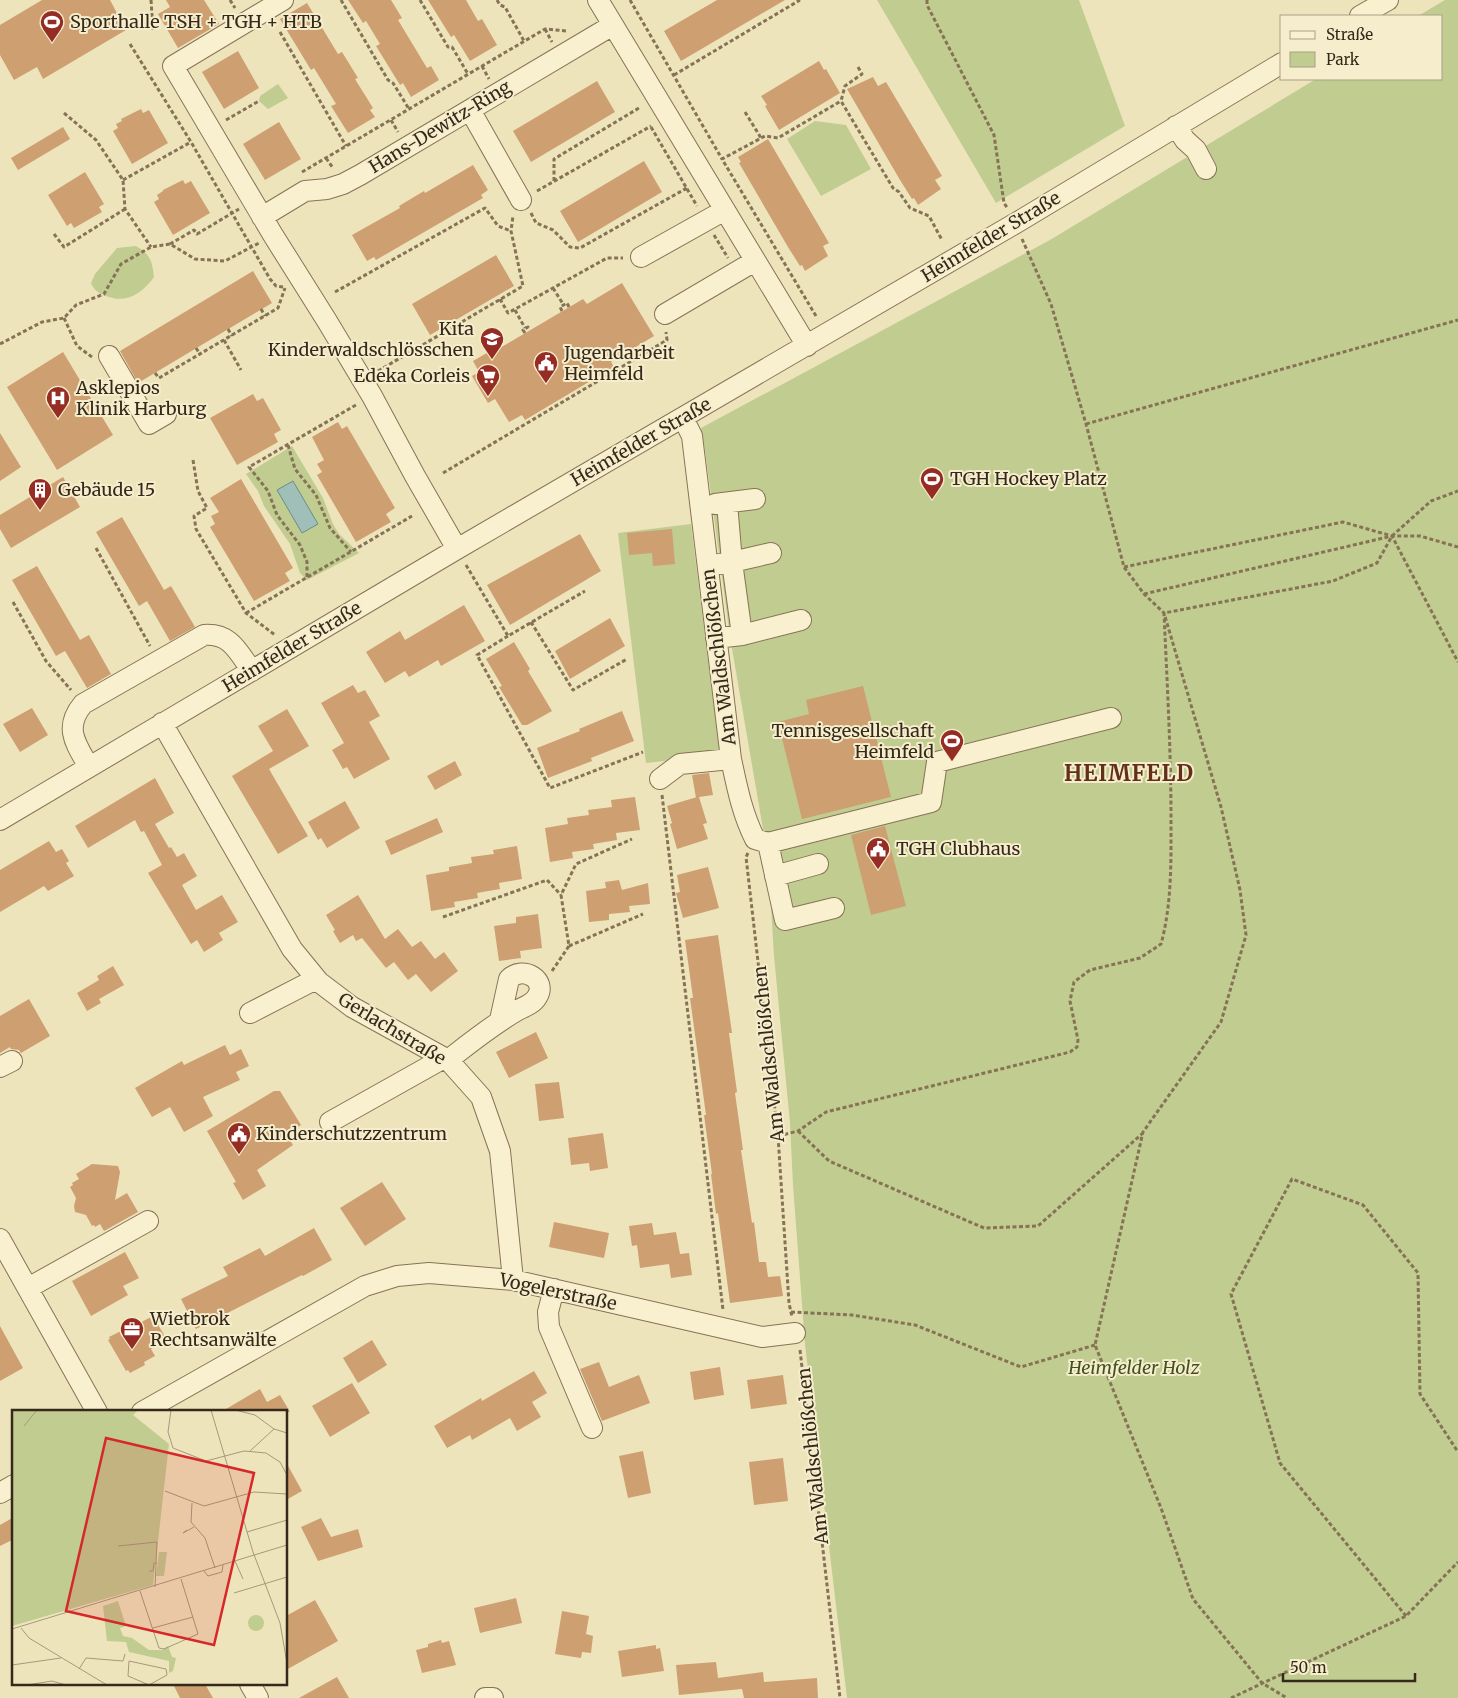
<svg xmlns="http://www.w3.org/2000/svg" width="1458" height="1698" font-family="Merriweather,serif">
	<style>
		.green { fill: #c0cc90 }
		.water { fill: #a0bfb9; stroke: #688d87 }
		.building { fill: #ce9f71 }
		.lines { fill: none; stroke-linecap: round; stroke-linejoin: round }
		.minor-casing { stroke: #867355; stroke-width: 22 }
		.path { stroke: #867355; stroke-width: 3; stroke-dasharray: 4 2.5; stroke-linecap: butt }
		.minor { stroke: #f9f0cf; stroke-width: 20 }
		.labels { text-anchor: middle; stroke-width: 4; stroke-linejoin: round; paint-order: stroke }
		.poi-label { font-size: 18px; fill: #35291b; stroke: #f6edcc; text-anchor: start }
		.street-label { font-size: 18px; fill: #35291b; stroke: #f6edcc }
		.park-label { font-size: 18px; font-style: italic; fill: #415221; stroke: #f6edcc }
		.district-label { font-size: 22px; font-weight: bold; letter-spacing: 1px; fill: #622f19; stroke: #f6edcc }
		.inset-road { fill: none; stroke: #a4997c; stroke-width: 1 }
		.view { fill: #d62828; fill-opacity: 0.15; stroke: #d62828; stroke-width: 2.5 }
		.inset-edge { fill: none; stroke: #35291b; stroke-width: 2.5 }
	</style>
	<rect width="100%" height="100%" fill="#eee4bc"/>
	<path class="green" d="M877,0H1079L1125,126L996,203Z
		M1445,0H1458V1698H847L805,1344L793,1185L790,1123L774,956L768,858L730,637L705,450L701,428L1050,240L1316,79H1442V16H1418Z
		M278,84L288,98L268,109L259,101L260,96Z
		M815,121L846,125L871,169L821,196L787,139Z
		M136,246C151,255 152,261 154,277C142,294 126,304 106,296C98,293 94,290 91,283L95,274L117,248Z
		M292,446L323,498L333,524L339,534L359,553L307,580L300,573L290,544L264,506L258,491L246,474Z
		M691,524L720,755L646,763L618,533Z"/>
	<path class="water" d="M293,481L318,524L302,533L277,490Z"/>
	<path class="building" d="M42,0H110L126,30L43,79L37,67L14,80L0,55V25Z
		M166,0H204L219,24L178,48L158,14L170,7Z
		M348,0H391L402,18L398,20L427,68L431,66L439,80L411,97L403,83L400,85L376,46L380,44L366,21L363,23Z
		M428,0H466L478,21L482,19L497,45L470,61L454,35L451,37Z
		M717,0H785L681,61L664,31Z
		M307,3L338,54L342,52L358,78L355,79L373,108L370,110L375,117L348,133L331,106L336,104L322,81L314,68L311,70L280,19Z
		M238,51L259,88L224,109L202,72Z
		M819,61L824,70L826,69L840,93L779,130L765,106L767,105L761,96Z
		M873,77L878,86L886,82L942,176L935,180L941,189L918,205L914,198L912,199L900,180L847,89Z
		M597,81L615,112L531,162L513,131Z
		M141,109L143,113L149,110L168,143L132,164L113,131L118,128L116,124L122,121L121,119Z
		M279,122L301,159L265,180L243,144Z
		M63,127L70,139L18,170L11,158Z
		M768,139L829,243L823,246L828,256L805,271L802,265L800,266L788,247L739,163L741,162L738,157Z
		M644,161L662,192L578,242L560,211Z
		M473,165L488,190L481,195L483,198L376,260L374,257L367,261L352,235L400,208L399,206L424,191L425,193Z
		M85,172L104,204L99,207L102,212L74,228L71,223L67,226L48,195Z
		M183,180L185,184L191,181L210,213L173,235L154,202L159,199L157,195L163,191V190Z
		M496,255L514,286L430,335L412,304Z
		M253,271L272,303L138,383L120,351Z
		M622,283L654,336L611,362L614,367L525,420L522,415L509,422L495,399L488,403L472,376L479,372L473,361L499,346L500,348L583,299L587,304Z
		M63,352L113,435L57,470L7,387Z
		M253,394L257,401L263,398L281,430L274,434L278,442L237,465L210,418Z
		M338,422L342,429L347,426L395,508L386,514L391,522L356,542L317,475L322,472L317,464L324,460L312,437Z
		M0,433L21,467L0,481Z
		M63,477L80,507L11,548L0,529V515Z
		M241,479L293,568L285,573L290,581L254,601L210,527L215,524L211,516L219,512L210,498Z
		M122,517L164,590L171,586L195,627L170,641L147,601L139,606L96,532Z
		M672,529L675,564L653,566L652,553L629,555L627,533Z
		M580,534L601,571L510,625L487,585Z
		M37,566L80,640L89,635L111,674L87,688L65,651L56,656L12,580Z
		M464,605L485,641L441,666L438,660L409,677L405,671L385,683L366,652L400,631L405,640Z
		M610,618L625,646L570,679L555,651Z
		M514,642L530,669L528,671L552,711L527,725H522L499,687L502,686L486,659Z
		M353,685L358,693L365,690L380,716L369,722L390,759L354,779L347,767L343,769L332,750L344,743L321,703Z
		M863,686L891,797L802,819L778,722L809,714L806,700Z
		M32,708L48,735L20,752L3,724Z
		M287,709L309,746L269,769L308,836L278,854L232,776L273,751L258,726Z
		M622,711L634,741L591,758L592,761L548,778L537,748L580,731L579,729Z
		M455,761L462,775L435,790L427,776Z
		M709,773L713,795L699,797L707,823L703,824L708,839L677,849L670,824L672,823L667,806L697,797L696,798L692,775Z
		M155,778L174,813L155,824L169,848L171,847L177,857L184,853L197,876L182,885L196,910L222,895L238,922L219,933L223,940L204,952L197,940L191,944L148,873L162,865L144,831L141,832L135,820L88,848L75,826Z
		M635,797L640,830L616,833L617,840L593,844L594,849L572,852L573,858L550,862L545,828L568,824L567,818L589,815L588,810L612,807L611,800Z
		M345,801L360,828L327,848L321,838L318,840L308,822Z
		M437,818L443,832L391,855L385,841Z
		M885,826L906,906L871,915L851,835Z
		M49,841L56,852L62,849L69,861L66,863L74,876L48,891L44,886L0,912V870Z
		M517,846L522,879L499,883L500,889L477,893L478,898L454,902L455,907L431,911L426,875L449,871V867L472,863L471,857L494,854L493,850Z
		M708,867L719,908L683,918L676,893L680,892L677,875Z
		M619,880L622,890L648,883L650,904L629,906L630,912L609,914V920L589,922L586,891L606,888L605,882Z
		M358,895L385,939L398,929L412,947L421,941L435,959L444,952L458,971L431,992L416,974L408,980L394,962L386,968L362,938L356,941L353,935L340,943L333,931L335,930L326,915Z
		M538,914L542,948L520,951L521,958L499,961L494,926L516,923V917Z
		M718,935L732,1033H729L737,1092L735,1093L743,1150H741L752,1223L754,1222L759,1262H766L768,1277L780,1276L783,1296L730,1303L718,1213L716,1214L711,1174H712L704,1115H706L690,998H693L685,940Z
		M113,966L124,985L99,999L101,1003L87,1011L77,993L99,980L97,976Z
		M29,999L50,1036L21,1053L19,1050L11,1049L10,1047L0,1053V1016Z
		M536,1032L548,1058L509,1078L496,1052Z
		M225,1045L230,1055L241,1049L249,1066L236,1072L240,1080L203,1097L213,1116L184,1132L170,1107L152,1117L135,1088L182,1061L184,1065Z
		M559,1082L564,1118L539,1121L535,1084Z
		M274,1091H280L301,1125L286,1134L293,1145L257,1170L266,1186L243,1200L233,1183L236,1182L207,1131Z
		M603,1133L608,1168L590,1171L589,1163L571,1165L568,1138Z
		M92,1164L118,1166L120,1172L115,1200L127,1193L138,1212L104,1231L100,1224L95,1227L94,1225L92,1226L86,1215L75,1212L74,1206L76,1198L70,1187L73,1185L72,1183L79,1179L76,1174Z
		M382,1182L406,1219L365,1246L340,1208Z
		M554,1222L609,1233L604,1258L549,1247Z
		M652,1223L654,1235L676,1232L680,1254L689,1253L692,1275L671,1278L669,1264L640,1268L637,1245L632,1246L629,1226Z
		M314,1228L332,1260L303,1276L302,1275L196,1329L181,1299L228,1276L223,1267L260,1248L265,1256Z
		M125,1252L139,1278L123,1286L128,1295L91,1316L72,1281Z
		M153,1316L167,1340L151,1349L155,1356L144,1362L145,1365L130,1373L128,1370L126,1371L108,1340L110,1339L109,1337L123,1330L124,1331Z
		M0,1326L23,1368L0,1381Z
		M372,1340L387,1365L358,1383L343,1358Z
		M599,1362L609,1387L639,1375L650,1403L602,1421L580,1369Z
		M720,1367L724,1395L694,1400L690,1372Z
		M534,1371L547,1393L532,1402L541,1417L517,1431L510,1418L472,1440L470,1435L447,1448L434,1426L481,1398L482,1401Z
		M783,1375L787,1404L751,1409L747,1380Z
		M352,1383L370,1413L330,1437L312,1406Z
		M260,1389L267,1402L280,1395L290,1412H221Z
		M643,1451L651,1493L628,1498L619,1456Z
		M783,1458L788,1501L754,1505L749,1462Z
		M286,1462L302,1491L286,1500Z
		M14,1517V1539L0,1546V1525Z
		M321,1518L331,1537L358,1529L363,1547L318,1561L301,1527Z
		M516,1598L522,1623L480,1633L474,1608Z
		M315,1600L338,1641L286,1670V1616Z
		M562,1611L589,1616L586,1634L593,1636L591,1653L582,1652L581,1658L555,1654Z
		M441,1640L442,1643L449,1641L456,1665L422,1673L416,1650L428,1647V1644Z
		M656,1645V1649L660,1648L664,1671L622,1677L618,1651Z
		M716,1662L718,1678L763,1672L764,1682L817,1678L818,1698H744L742,1689L679,1695L676,1665Z
		M337,1677L349,1698H299Z
		M173,1684H205L213,1698H180Z"/>
	<g class="lines">
		<g class="minor-casing">
			<path id="minor" d="M283,0L173,66L273,235L327,321L372,396L415,476L457,549
				M598,0L807,346
				M1360,16L1388,0
				M470,110L521,200
				M1176,126L1185,140L1196,150L1206,169
				M262,217L305,191L327,189L343,184L360,175L613,25
				M641,257L725,210
				M665,314L755,261
				M109,356L149,424L166,414
				M683,418L692,436L731,759C737,787 742,813 755,839L768,843L931,802L937,762L1111,718
				M715,504L755,499
				M719,564L732,562L727,503
				M742,635L801,620
				M716,638L742,635L732,562L771,553
				M162,723L292,949L319,982L352,1007L448,1060L481,1097L500,1151L513,1280
				M89,767C76,744 63,728 83,704L204,635C231,633 238,652 252,671
				M660,779L680,764L731,759
				M0,820L457,549L1016,223L1282,63
				M768,843L785,920L834,908
				M775,876L818,864
				M250,1013L316,979
				M448,1060C471,1042 492,1025 518,1010C524,1007 533,1004 537,997C548,980 523,965 509,979L500,1020
				M0,1067L12,1061
				M330,1122L444,1058
				M0,1239L97,1412
				M28,1288L148,1221
				M554,1289L548,1312L549,1327L592,1428
				M142,1412L365,1286L397,1276L429,1273L513,1280L762,1337L795,1333
				M0,1493L14,1485
				M250,1684L258,1698
				M485,1698H493"/>
		</g>
		<path class="path" d="M151,0L153,31
			M230,0L235,8
			M341,0L388,80L393,83L409,109
			M420,0L448,47H452L468,74
			M497,0L500,5L505,7L524,41
			M630,0L722,159
			M927,0V5L994,135L1004,203L1008,209
			M545,29L552,42
			M280,32L346,146
			M130,44L191,142L270,279L276,286L283,287
			M482,66L489,79
			M858,67L862,74L845,86L841,101L893,188L899,192L910,208L929,216L942,240
			M674,75L800,0
			M745,112L761,138
			M64,113L96,140L123,180L125,209L151,247
			M226,120L259,101
			M391,120L398,132
			M651,127L697,206
			M326,158L333,168
			M302,172L545,29L567,31
			M123,180L191,142
			M554,181V159L639,108
			M537,191L651,126
			M531,213L536,223L553,230L570,247L580,248L687,188
			M54,234L64,247L125,209
			M714,235L728,258
			M1022,239L1051,304L1086,424L1124,567L1144,594L1164,613L1221,807L1240,890L1246,935L1221,1022L1143,1132L1095,1345L1161,1508L1193,1599L1262,1683L1287,1698
			M170,244L194,230L197,234L239,209
			M553,288L563,304
			M335,292L485,208L498,226L511,231
			M500,299L508,313L607,258H623
			M261,309L265,316
			M515,310L525,328
			M562,311L560,307L567,303L569,307
			M816,316L722,159L765,136L778,138L841,101
			M64,318L77,346L92,357
			M228,329L232,336
			M525,333L523,330L528,327L530,330
			M224,340L241,370
			M0,344L42,322L64,318L76,305L104,294L121,264L151,247L170,244L195,259L225,261L259,243
			M196,348L200,354
			M378,371L523,286L511,231L513,216
			M155,373L159,378L278,308L285,288
			M1086,424L1458,320
			M288,445L295,469L316,495L330,528L351,552
			M193,460L198,491L207,508L194,516L196,529L246,613L275,635
			M443,473L667,340L666,332
			M96,548L150,646
			M466,565L508,636L585,591
			M1124,567L1343,522L1392,536L1458,662
			M307,577V562L300,545L277,515L268,491L249,467L356,405
			M1144,594L1392,536H1420L1458,547
			M13,602L46,661L71,690
			M246,613L412,516
			M531,622L573,690L627,659
			M508,636L477,655L550,788L643,752
			M662,795L723,1310
			M748,853L746,857L778,1136L789,1303L792,1317
			M443,917L547,880L561,895
			M569,946L643,914
			M552,971L569,946L561,895L576,864L632,839
			M798,1131L829,1161L984,1228L1038,1226L1143,1133
			M778,1136L798,1131L826,1112L1070,1052L1077,1047L1078,1040L1070,1001L1074,982L1090,970L1140,958L1161,944C1172,904 1171,860 1171,819C1171,750 1167,681 1164,613L1333,581L1377,563L1392,536L1431,501L1458,491
			M791,1312L852,1315L915,1325L1021,1367L1095,1345
			M800,1350L840,1698
			M1406,1616L1280,1463L1231,1294L1292,1179L1363,1205L1418,1273L1420,1394L1458,1452
			M1231,1698L1406,1616L1458,1562"/>
		<use href="#minor" class="minor"/>
	</g>
	<defs>
		<g id="stadium-pin" transform="scale(1.25)"><path d="M0 17L-7.5 6A9.5 9.5 0 1 1 7.5 6Z" fill="#962d24" stroke="#f6edcc"/><path d="M0-5a6.5 5 0 1 0 0 10a6.5 5 0 1 0 0-10ZM-3.5-1.8h7v3.6h-7Z" fill="#fff"/></g>
		<g id="school-pin" transform="scale(1.25)"><path d="M0 17L-7.5 6A9.5 9.5 0 1 1 7.5 6Z" fill="#962d24" stroke="#f6edcc"/><path d="M0-5L7-2L0 1L-7-2ZM-4 1L0 2.5L4 1V4Q0 6-4 4Z" fill="#fff"/></g>
		<g id="civic-pin" transform="scale(1.25)"><path d="M0 17L-7.5 6A9.5 9.5 0 1 1 7.5 6Z" fill="#962d24" stroke="#f6edcc"/><path d="M-.6-6.5H3V-4.5H.6V-3L4-1V1h2V6H-6V1h2V-1L-.6-3ZM-1.2 2.5V6h2.4V2.5Z" fill="#fff"/></g>
		<g id="supermarket-pin" transform="scale(1.25)"><path d="M0 17L-7.5 6A9.5 9.5 0 1 1 7.5 6Z" fill="#962d24" stroke="#f6edcc"/><path d="M-6-5.5h2.5l.6 2H6L4.5 2H-2.5L-4.4-4H-6ZM-1.5 3.2a1.3 1.3 0 1 0 .1 0ZM3 3.2a1.3 1.3 0 1 0 .1 0Z" fill="#fff"/></g>
		<g id="hospital-pin" transform="scale(1.25)"><path d="M0 17L-7.5 6A9.5 9.5 0 1 1 7.5 6Z" fill="#962d24" stroke="#f6edcc"/><path d="M-5-5h3v3.5h4V-5h3V5h-3V1.5h-4V5h-3Z" fill="#fff"/></g>
		<g id="building-pin" transform="scale(1.25)"><path d="M0 17L-7.5 6A9.5 9.5 0 1 1 7.5 6Z" fill="#962d24" stroke="#f6edcc"/><path d="M-4-6H4V6H1V3H-1V6H-4ZM-2.5-4.3h1.7v1.8h-1.7ZM.8-4.3h1.7v1.8H.8ZM-2.5-1h1.7V.8h-1.7ZM.8-1h1.7V.8H.8Z" fill="#fff"/></g>
		<g id="office-pin" transform="scale(1.25)"><path d="M0 17L-7.5 6A9.5 9.5 0 1 1 7.5 6Z" fill="#962d24" stroke="#f6edcc"/><path d="M-6-3h4V-5.5h4V-3h4V5H-6ZM-1-4.5V-3h2v-1.5ZM-6 0V1H6V0Z" fill="#fff"/></g>
	</defs>
	<g fill-rule="evenodd">
		<use href="#stadium-pin" x="52" y="22"/>
		<use href="#school-pin" x="492" y="339"/>
		<use href="#civic-pin" x="546" y="363"/>
		<use href="#supermarket-pin" x="488" y="376"/>
		<use href="#hospital-pin" x="58" y="398"/>
		<use href="#stadium-pin" x="932" y="479"/>
		<use href="#building-pin" x="40" y="490"/>
		<use href="#stadium-pin" x="952" y="741"/>
		<use href="#civic-pin" x="878" y="849"/>
		<use href="#civic-pin" x="239" y="1134"/>
		<use href="#office-pin" x="132" y="1329"/>
	</g>
	<g class="labels">
		<g class="poi-label">
			<text x="70" y="28">Sporthalle TSH + TGH + HTB</text>
			<text x="474" y="335" text-anchor="end">Kita<tspan x="474" dy="21">Kinderwaldschlösschen</tspan></text>
			<text x="564" y="359">Jugendarbeit<tspan x="564" dy="21">Heimfeld</tspan></text>
			<text x="470" y="382" text-anchor="end">Edeka Corleis</text>
			<text x="76" y="394">Asklepios<tspan x="76" dy="21">Klinik Harburg</tspan></text>
			<text x="950" y="485">TGH Hockey Platz</text>
			<text x="58" y="496">Gebäude 15</text>
			<text x="934" y="737" text-anchor="end">Tennisgesellschaft<tspan x="934" dy="21">Heimfeld</tspan></text>
			<text x="896" y="855">TGH Clubhaus</text>
			<text x="256" y="1140">Kinderschutzzentrum</text>
			<text x="150" y="1325">Wietbrok<tspan x="150" dy="21">Rechtsanwälte</tspan></text>
		</g>
		<g class="street-label">
			<text transform="translate(440 127) rotate(-31)" y="6">Hans-Dewitz-Ring</text>
			<text transform="translate(991 237) rotate(-31)" y="6">Heimfelder Straße</text>
			<text transform="translate(641 442) rotate(-30)" y="6">Heimfelder Straße</text>
			<text transform="translate(292 647) rotate(-31)" y="6">Heimfelder Straße</text>
			<text transform="translate(719 657) rotate(-97)" y="6">Am Waldschlößchen</text>
			<text transform="translate(392 1029) rotate(31)" y="6">Gerlachstraße</text>
			<text transform="translate(769 1054) rotate(-96)" y="6">Am Waldschlößchen</text>
			<text transform="translate(558 1292) rotate(12)" y="6">Vogelerstraße</text>
			<text transform="translate(813 1456) rotate(-96)" y="6">Am Waldschlößchen</text>
		</g>
		<g class="park-label">
			<text x="1134" y="1374">Heimfelder Holz</text>
		</g>
		<g class="district-label">
			<text x="1129" y="781">HEIMFELD</text>
		</g>
	</g>
	<g transform="translate(12 1410)">
		<rect width="275" height="275" fill="#eee4bc"/>
		<path d="M0,0H126L121,5L157,34L141,175L0,216ZM147,142H155L152,166H144ZM106,191L114,216L108,218L111,226L120,228L137,240H150L156,236L160,247L164,248L161,261L157,263V251L117,242L114,232L95,231L91,196ZM236 213a8 8 0 1 1 16 0a8 8 0 1 1-16 0Z" fill="#c0cc90"/>
		<path class="inset-road" d="M159,0L156,22L161,38L194,51L232,41L254,43L268,52L275,65M167,0H188M199,0L241,142L268,213L275,253M223,0L243,5L262,19L275,23M12,16L25,0M238,41L262,19M153,81L192,96L242,82L275,84M180,93L179,112L193,128L203,158M175,120L171,123L182,117M235,122L275,110M106,136L145,132L143,177M223,151L231,169M137,161H141L142,153H145M192,161L196,166L210,162L211,155M128,181L147,238L152,239L186,224L169,169M222,183L275,167M9,218L17,228L95,275M141,218L181,207M0,219L275,135M0,255L49,248M67,259L74,248L111,251L113,244M15,275L40,271L54,275M137,275L116,266L117,251L154,259L155,265L137,275"/>
		<path class="view" d="M94,28L242,63L202,235L54,201Z"/>
		<rect width="275" height="275" class="inset-edge"/>
	</g>
	<rect x="1280" y="15" width="162" height="65" fill="#f6edcc" stroke="#a99f85"/>
	<rect x="1290" y="31" width="25" height="8" fill="#f9f0cf" stroke="#a99f85"/>
	<text x="1326" y="40" font-size="15" fill="#35291b">Straße</text>
	<rect x="1290" y="52" width="25" height="15" fill="#c0cc90" stroke="#a99f85"/>
	<text x="1326" y="65" font-size="15" fill="#35291b">Park</text>
	<path d="M1283 1673v8h132v-8" fill="none" stroke="#35291b" stroke-width="2.5"/>
	<text x="1290" y="1673" font-size="15" fill="#35291b" stroke="#f6edcc" stroke-width="4" paint-order="stroke">50 m</text>
</svg>
